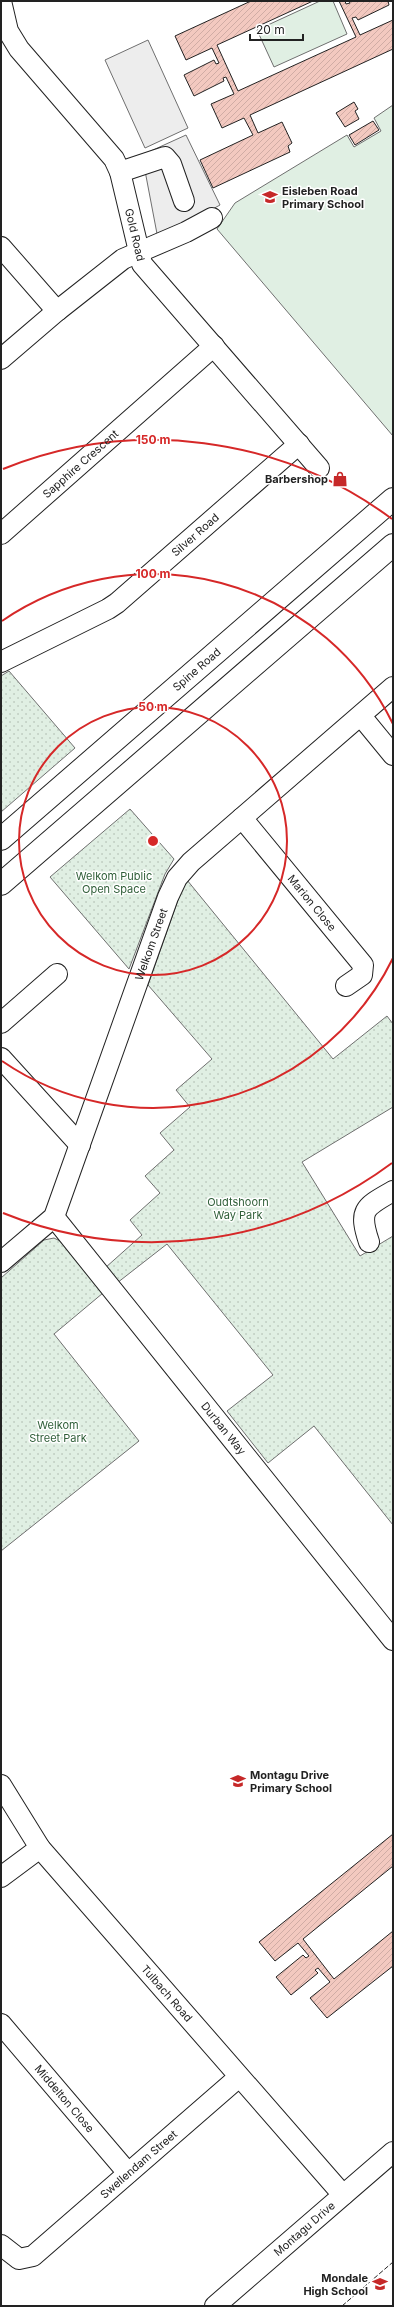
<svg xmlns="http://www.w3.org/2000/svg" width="394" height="2307" font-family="Inter,sans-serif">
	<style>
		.green { fill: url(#green-dots); stroke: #6f6f6f }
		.pitch { fill: #e0efe3; stroke: #6f6f6f }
		.parking { fill: #ededed; stroke: #6f6f6f }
		.building { fill: url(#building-hatch); stroke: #222 }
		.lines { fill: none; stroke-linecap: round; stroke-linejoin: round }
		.minor-casing { stroke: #222; stroke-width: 22 }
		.major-casing { stroke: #222; stroke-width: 24 }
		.minor { stroke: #fff; stroke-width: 20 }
		.major { stroke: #fff; stroke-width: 22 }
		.fence { stroke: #222; stroke-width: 1; stroke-dasharray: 5 2; stroke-linecap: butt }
		.ring { fill: none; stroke: #d62828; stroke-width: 2 }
		.labels { text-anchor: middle; stroke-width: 3; stroke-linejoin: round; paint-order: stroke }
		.poi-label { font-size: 11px; font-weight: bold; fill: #222; stroke: #fff; text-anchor: start }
		.street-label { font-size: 11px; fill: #222; stroke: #fff }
		.park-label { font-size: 11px; fill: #2f5e38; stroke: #fff }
		.centre { fill: #d62828; stroke: #fff; stroke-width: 2 }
		.ring-label { font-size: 12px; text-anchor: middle; font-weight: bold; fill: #d62828; stroke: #fff; stroke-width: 3; stroke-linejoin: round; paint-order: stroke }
	</style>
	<defs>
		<pattern id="green-dots" width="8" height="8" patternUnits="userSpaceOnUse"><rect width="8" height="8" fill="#e0efe3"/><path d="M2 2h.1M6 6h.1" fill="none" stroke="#c0cdc2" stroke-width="1.8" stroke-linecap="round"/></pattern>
		<pattern id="building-hatch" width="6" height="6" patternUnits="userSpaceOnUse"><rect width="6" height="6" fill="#f3c9c0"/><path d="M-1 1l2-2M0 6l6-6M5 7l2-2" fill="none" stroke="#d0aca5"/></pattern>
	</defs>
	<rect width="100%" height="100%" fill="#fff"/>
	<path class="green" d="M9,671L75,748L1,812V676Z
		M130,809L174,859L165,874L129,969L50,877Z
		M187,880L333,1059L387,1016L393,1024V1107L302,1162L360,1256L393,1236V1525L314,1426L268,1463L227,1411L273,1375L167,1244L117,1283L105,1268L142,1235L130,1220L160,1193L145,1176L174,1150L160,1133L190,1107L176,1090L212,1059L148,985L184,883Z
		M54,1238L62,1242L103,1293L54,1334L139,1441L1,1551V1278L44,1240Z"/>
	<path class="pitch" d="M320,1H333L347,34L274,67L257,30Z
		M393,105V436L217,229L235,203L347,135L354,147L381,131L374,118Z"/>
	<path class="parking" d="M148,40L188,128L145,148L105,60Z
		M186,135L220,205L158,239L142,155Z"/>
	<path class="building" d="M251,1H313L217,45L238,91L356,37L339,1H345L346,4L350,3L349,1H388L389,5L358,20L356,17L352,18L360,35L393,20V49L250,115L258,133L282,122L292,143L288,146L290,152L213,188L200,160L253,135L244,118L222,128L211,104L234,94L226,77L223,78L224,81L194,96L184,75L214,60L216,64L219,63L212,48L186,60L175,36Z
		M354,102L358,109L355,111L359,119L345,127L336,113Z
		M373,121L379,130L355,145L349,135Z
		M393,1834V1866L303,1939L334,1979L393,1931V1966L327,2018L310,1998L330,1982L318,1968L315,1970L318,1973L291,1995L276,1977L303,1955L306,1958L309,1956L298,1943L275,1961L259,1942Z"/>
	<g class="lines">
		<g class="minor-casing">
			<g id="minor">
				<path id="s1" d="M1,1L8,31L19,49L114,159L120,172L142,264L319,468"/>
				<path d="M120,172L165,157L171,164L184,201"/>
				<path d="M1,247L57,311"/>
				<path d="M1,359L57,311L123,259L186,232L212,218"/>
				<path id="s2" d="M1,534L214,346"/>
				<path id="s3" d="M1,662L108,609L117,603L299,444"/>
				<path d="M361,716L393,755"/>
				<path id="s4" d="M242,818L363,965L362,975L346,986"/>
				<path d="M1,1023L57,974"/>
				<path d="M1,1058L80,1145"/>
				<path id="s5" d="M54,1217L393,1640"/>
				<path d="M369,1242C358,1209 365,1207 393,1191"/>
				<path id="s6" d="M1,1262L54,1217L168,897L177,878L191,862L393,687"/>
				<path id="s7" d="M1,1785L40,1848L343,2195"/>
				<path d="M1,1877L40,1848"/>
				<path id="s8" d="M1,2024L128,2173"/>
				<path id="s9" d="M1,2245L19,2259L33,2256L239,2077"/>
				<path id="s10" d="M215,2306L393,2152"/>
			</g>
		</g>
		<g class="major-casing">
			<g id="major">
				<path id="s11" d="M1,839L393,499"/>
				<path d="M1,884L393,545"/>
			</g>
		</g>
		<use href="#minor" class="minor"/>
		<use href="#major" class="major"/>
		<path class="fence" d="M342,2306L393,2262"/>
	</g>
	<g class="ring">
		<circle cx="153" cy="841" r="134"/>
		<path d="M393 958A267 267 0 0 1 2 1061M2 621A267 267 0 0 1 393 724"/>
		<path d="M392 1163A401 401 0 0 1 3 1213M3 469A401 401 0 0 1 392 519"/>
	</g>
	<defs>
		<g id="school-bare" transform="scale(1.2)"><path d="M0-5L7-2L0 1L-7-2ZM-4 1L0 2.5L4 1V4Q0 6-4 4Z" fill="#c62828" stroke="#fff" stroke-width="2.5" paint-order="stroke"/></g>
		<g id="shop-bare" transform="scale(1.2)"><path d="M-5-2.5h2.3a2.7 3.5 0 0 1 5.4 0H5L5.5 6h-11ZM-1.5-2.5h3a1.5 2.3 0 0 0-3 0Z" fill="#c62828" stroke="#fff" stroke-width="2.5" paint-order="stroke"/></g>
	</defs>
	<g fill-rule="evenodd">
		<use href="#school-bare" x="270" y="197"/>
		<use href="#shop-bare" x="340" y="479"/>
		<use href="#school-bare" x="238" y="1781"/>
		<use href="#school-bare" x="380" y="2284"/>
	</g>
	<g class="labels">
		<g class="poi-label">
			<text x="282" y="195">Eisleben Road<tspan x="282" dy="13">Primary School</tspan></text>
			<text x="328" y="483" text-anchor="end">Barbershop</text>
			<text x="250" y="1779">Montagu Drive<tspan x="250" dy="13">Primary School</tspan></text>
			<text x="368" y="2282" text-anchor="end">Mondale<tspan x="368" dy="13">High School</tspan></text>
		</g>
		<g class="street-label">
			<text dy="4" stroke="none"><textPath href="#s1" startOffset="276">Gold Road</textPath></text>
			<text dy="4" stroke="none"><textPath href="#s2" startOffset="106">Sapphire Crescent</textPath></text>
			<text dy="4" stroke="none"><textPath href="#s3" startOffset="234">Silver Road</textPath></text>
			<text dy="4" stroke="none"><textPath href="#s11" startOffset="259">Spine Road</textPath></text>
			<text dy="4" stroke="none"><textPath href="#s4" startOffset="110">Marion Close</textPath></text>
			<text dy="4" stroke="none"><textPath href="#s6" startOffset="359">Welkom Street</textPath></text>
			<text dy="4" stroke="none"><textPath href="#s5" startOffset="271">Durban Way</textPath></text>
			<text dy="4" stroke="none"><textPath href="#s7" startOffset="267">Tulbach Road</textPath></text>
			<text dy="4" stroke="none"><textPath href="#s8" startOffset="98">Middelton Close</textPath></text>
			<text dy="4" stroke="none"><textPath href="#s9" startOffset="177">Swellendam Street</textPath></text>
			<text dy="4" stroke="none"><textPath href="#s10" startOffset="118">Montagu Drive</textPath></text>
		</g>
		<g class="park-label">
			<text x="114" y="880">Welkom Public<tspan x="114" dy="13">Open Space</tspan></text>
			<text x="238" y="1206">Oudtshoorn<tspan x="238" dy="13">Way Park</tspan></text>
			<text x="58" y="1429">Welkom<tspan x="58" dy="13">Street Park</tspan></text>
		</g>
	</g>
	<circle cx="153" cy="841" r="6" class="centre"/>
	<g class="ring-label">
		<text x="153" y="444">150 m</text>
		<text x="153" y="578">100 m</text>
		<text x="153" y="711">50 m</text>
	</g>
	<rect width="394" height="2307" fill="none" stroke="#222222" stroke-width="4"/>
	<path d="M250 34v6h53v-6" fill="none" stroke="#222222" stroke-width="2"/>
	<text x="256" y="34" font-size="12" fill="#222222" stroke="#ffffff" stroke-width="3" paint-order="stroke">20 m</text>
</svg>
